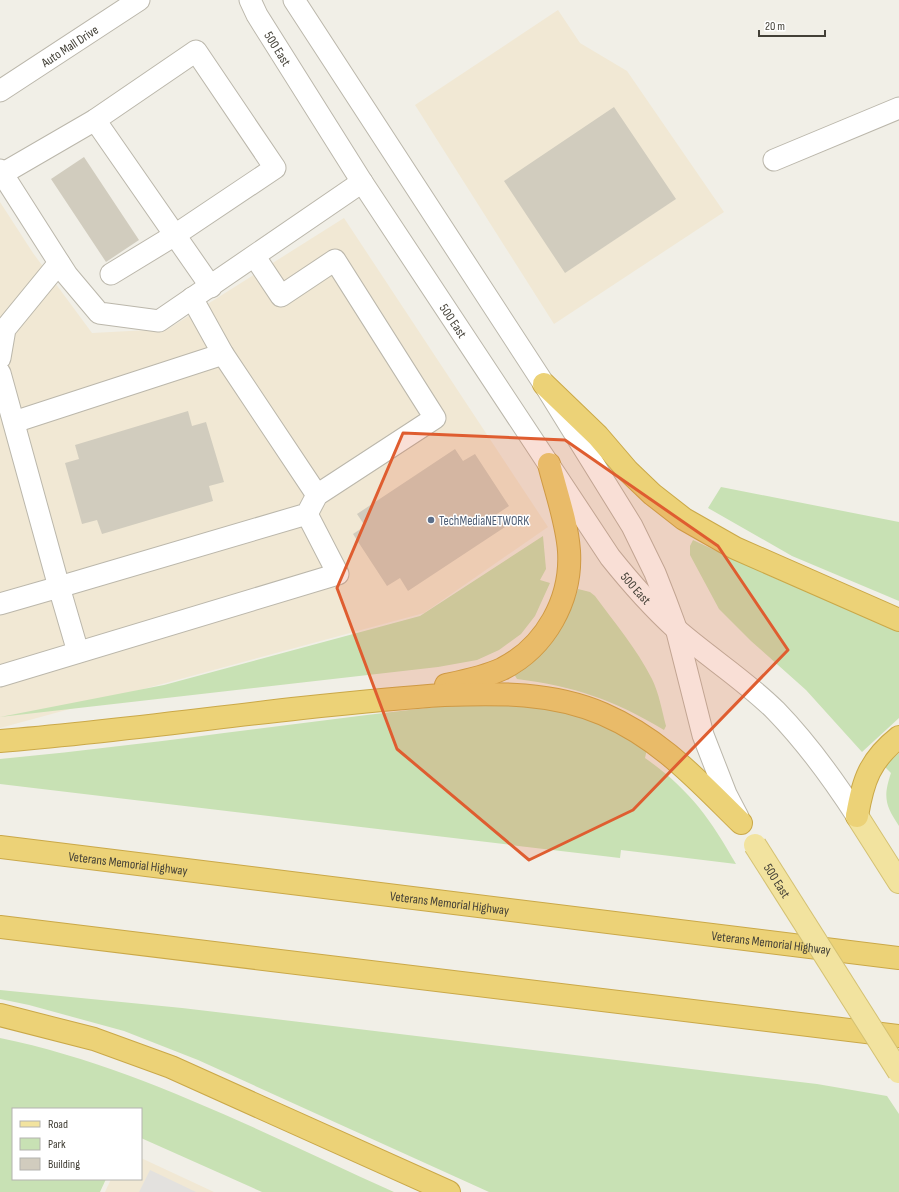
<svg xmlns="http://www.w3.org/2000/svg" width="899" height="1192" font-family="'Sofia Sans Condensed',sans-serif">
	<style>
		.commercial { fill: #f1e8d4 }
		.green { fill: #c8e1b4 }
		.parking { fill: #e3e1de }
		.building { fill: #d1ccbe }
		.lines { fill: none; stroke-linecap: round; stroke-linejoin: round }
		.minor-casing { stroke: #bbb7ab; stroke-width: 23 }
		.major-casing { stroke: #d4c172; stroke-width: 24 }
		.highway-casing { stroke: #caa848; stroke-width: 24 }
		.minor { stroke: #fff; stroke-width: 21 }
		.major { stroke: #f2e39f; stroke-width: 22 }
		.highway { stroke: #ecd277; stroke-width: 22 }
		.major-bridge-casing { stroke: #d4c172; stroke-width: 24; stroke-linecap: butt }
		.major-bridge { stroke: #f2e39f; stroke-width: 22 }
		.marked { fill: #df5d30; fill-opacity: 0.2; stroke: #df5d30; stroke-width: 3; stroke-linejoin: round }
		.service-dot { fill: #5c6f8a; stroke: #fff; stroke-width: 1.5 }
		.labels { text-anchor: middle; stroke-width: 3; stroke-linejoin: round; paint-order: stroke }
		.street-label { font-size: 13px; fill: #434037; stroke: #fff }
		.service-label { font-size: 13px; fill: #4e5e75; stroke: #fff; text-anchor: start }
	</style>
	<rect width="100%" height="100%" fill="#f1efe7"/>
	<path class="commercial" d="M558,10L580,43L627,71L724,212L554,324L415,105Z
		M0,202L33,253L92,333L168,329L344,218L548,527L424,613L0,728Z
		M141,1158L214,1192H105L111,1179H141Z"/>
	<path class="green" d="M721,487L899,522V601L792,556L708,508Z
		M543,536L546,569L540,580L550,583L535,616L521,634L499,650L477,660L438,667L0,717L164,685L420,616Z
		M693,540L772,577L899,630V718L862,752L806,690L751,641L719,609L690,555V546Z
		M578,589L590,592L595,596C614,622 637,649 652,679C659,693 662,711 666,726L664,730C614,700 574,686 517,679L514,674C547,653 566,625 578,589Z
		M484,702L531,704L590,719L647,749L645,758C689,789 710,818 736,864L621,850L620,858L0,784V759C162,744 322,718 484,702Z
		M899,753V826C885,805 883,797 891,773L884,766Z
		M0,990L182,1008L817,1084L887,1096L899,1114V1192H489L198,1060L124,1031L29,1005L0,999Z
		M0,1038C134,1065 269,1136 394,1192H262L141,1138V1109H13V1179H106L100,1192H0Z"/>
	<path class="parking" d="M150,1170L196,1192H139Z"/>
	<path class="building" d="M614,107L676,199L565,273L504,181Z
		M84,157L139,240L106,262L51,179Z
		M188,411L192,426L206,422L224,482L209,486L213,501L102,534L97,520L82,524L65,463L79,459L75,445Z
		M455,449L463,461L475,454L509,506L497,514L505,527L408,591L400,578L387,586L353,534L365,526L357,514Z"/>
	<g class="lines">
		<g class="minor-casing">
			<g id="minor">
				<path id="s1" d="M250,0L257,15L362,182L610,557C630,582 651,606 675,628C708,657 745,680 776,711C807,743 833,779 857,816"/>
				<path d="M294,0L544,384L632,526L655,573L666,601L676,628L703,735L726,794L738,817"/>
				<path id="s2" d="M0,91L139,0"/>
				<path d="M95,120L211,287"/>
				<path d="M774,160L899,108"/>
				<path d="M0,170L67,275L99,313L159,321L362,182"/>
				<path d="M2,174L95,120L196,51L275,168L175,235L111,274"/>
				<path d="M192,298L223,354L317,495"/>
				<path d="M0,358L5,329L59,263"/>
				<path d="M0,373L59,587L307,514L317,495L435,418L335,260L281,296L255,257"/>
				<path d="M14,422L223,354"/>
				<path d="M0,604L59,587L78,652"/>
				<path d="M0,676L338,574L307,514"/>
			</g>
		</g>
		<g class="major-casing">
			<path id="major" d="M857,816L899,882"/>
		</g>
		<g class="highway-casing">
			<g id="highway">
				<path d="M544,384L598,436L628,471L652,494L684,519L735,548L899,620"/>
				<path d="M446,685C465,681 485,677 502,669C546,647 572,599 569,551C567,522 556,492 549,464"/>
				<path d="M0,741C101,733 202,719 302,708C349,703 396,698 444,695C498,693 552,692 603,714C661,739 697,780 741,823"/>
				<path d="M857,816C863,780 870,760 899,737"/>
				<path id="s3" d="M0,847L899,958"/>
				<path d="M0,927L899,1036"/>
				<path d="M0,1015L94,1039L171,1067L449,1192"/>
			</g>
		</g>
		<use href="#minor" class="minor"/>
		<use href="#major" class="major"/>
		<use href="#highway" class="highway"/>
		<g class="major-bridge-casing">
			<g id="major-bridge">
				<path id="s4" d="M755,845L899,1072"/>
			</g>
		</g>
		<use href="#major-bridge" class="major-bridge"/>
	</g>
	<path class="marked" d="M403,433L565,440L718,546L788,650L633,810L529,860L397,749L337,588Z"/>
	<circle class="service-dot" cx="431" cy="520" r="4"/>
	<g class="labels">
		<g class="street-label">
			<text dy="5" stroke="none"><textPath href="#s2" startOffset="83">Auto Mall Drive</textPath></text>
			<text dy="5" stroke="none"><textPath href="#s1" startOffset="56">500 East</textPath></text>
			<text dy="5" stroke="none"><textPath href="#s1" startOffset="380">500 East</textPath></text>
			<text dy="5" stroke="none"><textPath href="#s1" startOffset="704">500 East</textPath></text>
			<text dy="5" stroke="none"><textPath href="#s3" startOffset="129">Veterans Memorial Highway</textPath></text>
			<text dy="5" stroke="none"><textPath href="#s4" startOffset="42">500 East</textPath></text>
			<text dy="5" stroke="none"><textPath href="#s3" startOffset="453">Veterans Memorial Highway</textPath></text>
			<text dy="5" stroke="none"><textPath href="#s3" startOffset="777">Veterans Memorial Highway</textPath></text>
		</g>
		<g class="service-label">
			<text x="439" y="525">TechMediaNETWORK</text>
		</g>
	</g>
	<rect x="12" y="1108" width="130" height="72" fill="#ffffff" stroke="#b4b3af"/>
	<rect x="20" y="1121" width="20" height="6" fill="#f2e39f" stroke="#b4b3af"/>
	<text x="48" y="1128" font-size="12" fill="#434037">Road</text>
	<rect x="20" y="1138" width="20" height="12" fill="#c8e1b4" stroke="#b4b3af"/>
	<text x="48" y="1148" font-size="12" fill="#434037">Park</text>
	<rect x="20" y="1158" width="20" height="12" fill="#d1ccbe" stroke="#b4b3af"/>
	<text x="48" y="1168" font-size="12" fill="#434037">Building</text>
	<path d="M759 30v6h66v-6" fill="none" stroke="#434037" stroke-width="2"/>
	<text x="765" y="30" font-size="12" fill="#434037" stroke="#ffffff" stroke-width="3" paint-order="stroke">20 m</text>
</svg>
